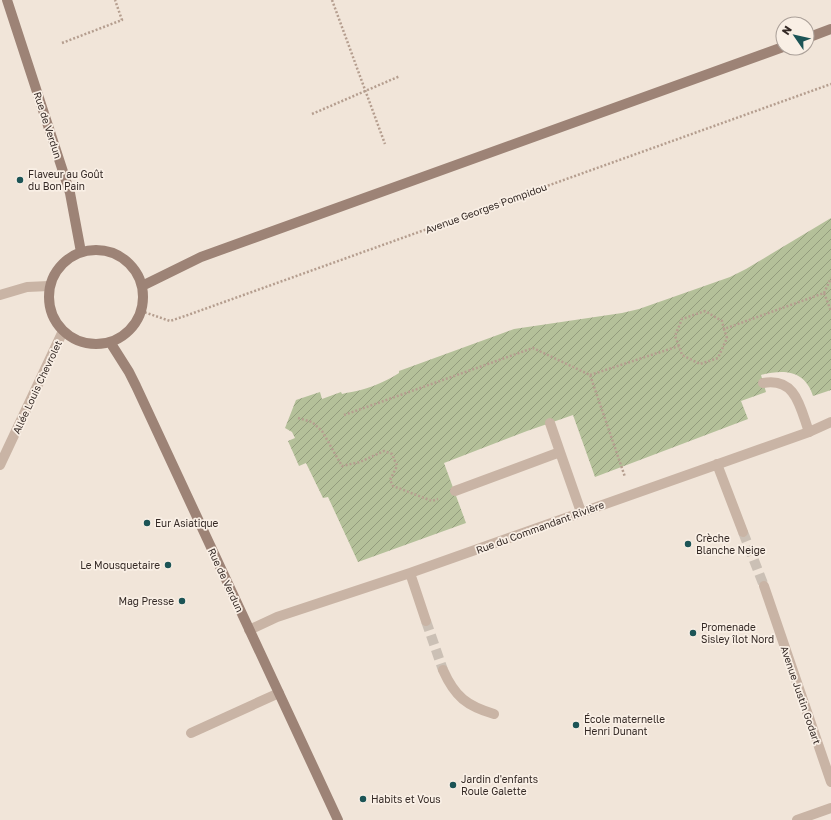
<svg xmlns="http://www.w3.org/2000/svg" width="831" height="820" font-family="'Golos Text',sans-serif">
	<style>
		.garden { fill: url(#garden-furrows) }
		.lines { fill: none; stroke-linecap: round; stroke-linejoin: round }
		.street-tunnel { stroke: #cbc0b5; stroke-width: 10; stroke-dasharray: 10 5; stroke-linecap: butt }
		.path { stroke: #b59e8f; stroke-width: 2.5; stroke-dasharray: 2 2; stroke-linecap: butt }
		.lane { stroke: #c9b4a5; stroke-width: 10 }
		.street { stroke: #c9b4a5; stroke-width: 10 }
		.secondary { stroke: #9d8376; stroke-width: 10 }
		.poi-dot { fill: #1c5456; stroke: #f9efe5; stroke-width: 1.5 }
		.labels { text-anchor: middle; stroke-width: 3.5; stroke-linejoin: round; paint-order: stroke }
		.street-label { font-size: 10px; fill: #352a26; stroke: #f9efe5 }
		.poi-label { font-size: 10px; fill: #352a26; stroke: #f9efe5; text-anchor: start }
	</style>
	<defs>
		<pattern id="garden-furrows" width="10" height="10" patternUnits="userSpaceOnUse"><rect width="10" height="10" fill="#b4c099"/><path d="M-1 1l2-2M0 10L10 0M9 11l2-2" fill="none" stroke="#939c7d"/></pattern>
	</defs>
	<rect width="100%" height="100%" fill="#f1e5d9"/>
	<path class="garden" d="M831,218V390L813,396C805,370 784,369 761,375L766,392L741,401L748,419L595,477L573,415L527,431L444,463L466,523L358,562L328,497L323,498L306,463L299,466L288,441L295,438L292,432L285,428L296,400L320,392L322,399L341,392L342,394L346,393C365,390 382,384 399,373V371L514,329L622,313L639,309L730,277L746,269Z"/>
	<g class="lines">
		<path class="street-tunnel" d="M743,532L764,586
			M426,621L443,670"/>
		<path class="path" d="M332,0L385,144
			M62,43L122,20L115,0
			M312,114L400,76
			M824,293L831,278
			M141,311L170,321L185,316L831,84
			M679,346L675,336L682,319L705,311L722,321L724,329
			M590,375L679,346L682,355L700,364L718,358L727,338L724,329L824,293L831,311
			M344,415L533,348L590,375L625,477
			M298,418L312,422L322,431L342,466L360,462L384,451L392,454L397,466L390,480L393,486L432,501L438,499"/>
		<path class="lane" d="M763,383C796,377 800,407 809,432
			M550,423L560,452
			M455,491L560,452L581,512
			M191,733L279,693"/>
		<path class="street" d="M0,295L27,287L49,286
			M717,464L743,532
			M0,465L63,331
			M410,573L426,621
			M764,586L831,782
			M249,630L277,617L410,573L809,432L831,422
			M443,670C455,697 467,706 494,714
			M797,820L831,808"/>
		<path class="secondary" d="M7,0L70,193L81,252
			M807,38L831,29
			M49 297a47 47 0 1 1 94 0a47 47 0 1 1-94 0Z
			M142,286L201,257L783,47
			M110,342L129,372L136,386L338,820"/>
	</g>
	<g class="poi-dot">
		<circle cx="20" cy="180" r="4"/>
		<circle cx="147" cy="523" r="4"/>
		<circle cx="688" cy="544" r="4"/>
		<circle cx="168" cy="565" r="4"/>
		<circle cx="182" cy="601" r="4"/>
		<circle cx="693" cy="633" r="4"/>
		<circle cx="576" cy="725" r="4"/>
		<circle cx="453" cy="785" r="4"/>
		<circle cx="363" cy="799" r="4"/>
	</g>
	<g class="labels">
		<g class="street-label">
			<text transform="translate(48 125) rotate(72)" y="4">Rue de Verdun</text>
			<text transform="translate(486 208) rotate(-20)" y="4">Avenue Georges Pompidou</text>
			<text transform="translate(37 387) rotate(-65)" y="4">Allée Louis Chevrolet</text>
			<text transform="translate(540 527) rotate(-20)" y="4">Rue du Commandant Rivière</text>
			<text transform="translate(226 580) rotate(65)" y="4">Rue de Verdun</text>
			<text transform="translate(801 695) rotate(71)" y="4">Avenue Justin Godart</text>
		</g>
		<g class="poi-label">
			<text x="28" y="178">Flaveur au Goût<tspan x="28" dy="12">du Bon Pain</tspan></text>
			<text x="155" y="527">Eur Asiatique</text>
			<text x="696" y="542">Crèche<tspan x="696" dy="12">Blanche Neige</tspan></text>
			<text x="160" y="569" text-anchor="end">Le Mousquetaire</text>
			<text x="174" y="605" text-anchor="end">Mag Presse</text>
			<text x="701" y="631">Promenade<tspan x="701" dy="12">Sisley îlot Nord</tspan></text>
			<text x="584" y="723">École maternelle<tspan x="584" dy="12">Henri Dunant</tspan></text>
			<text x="461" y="783">Jardin d'enfants<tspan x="461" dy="12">Roule Galette</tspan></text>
			<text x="371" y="803">Habits et Vous</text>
		</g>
	</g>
	<g transform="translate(795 36) rotate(304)"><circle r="19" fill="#f9efe5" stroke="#aba099"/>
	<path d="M0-3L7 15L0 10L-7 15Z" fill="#1c5456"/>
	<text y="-6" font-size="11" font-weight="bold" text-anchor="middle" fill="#352a26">N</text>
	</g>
</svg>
